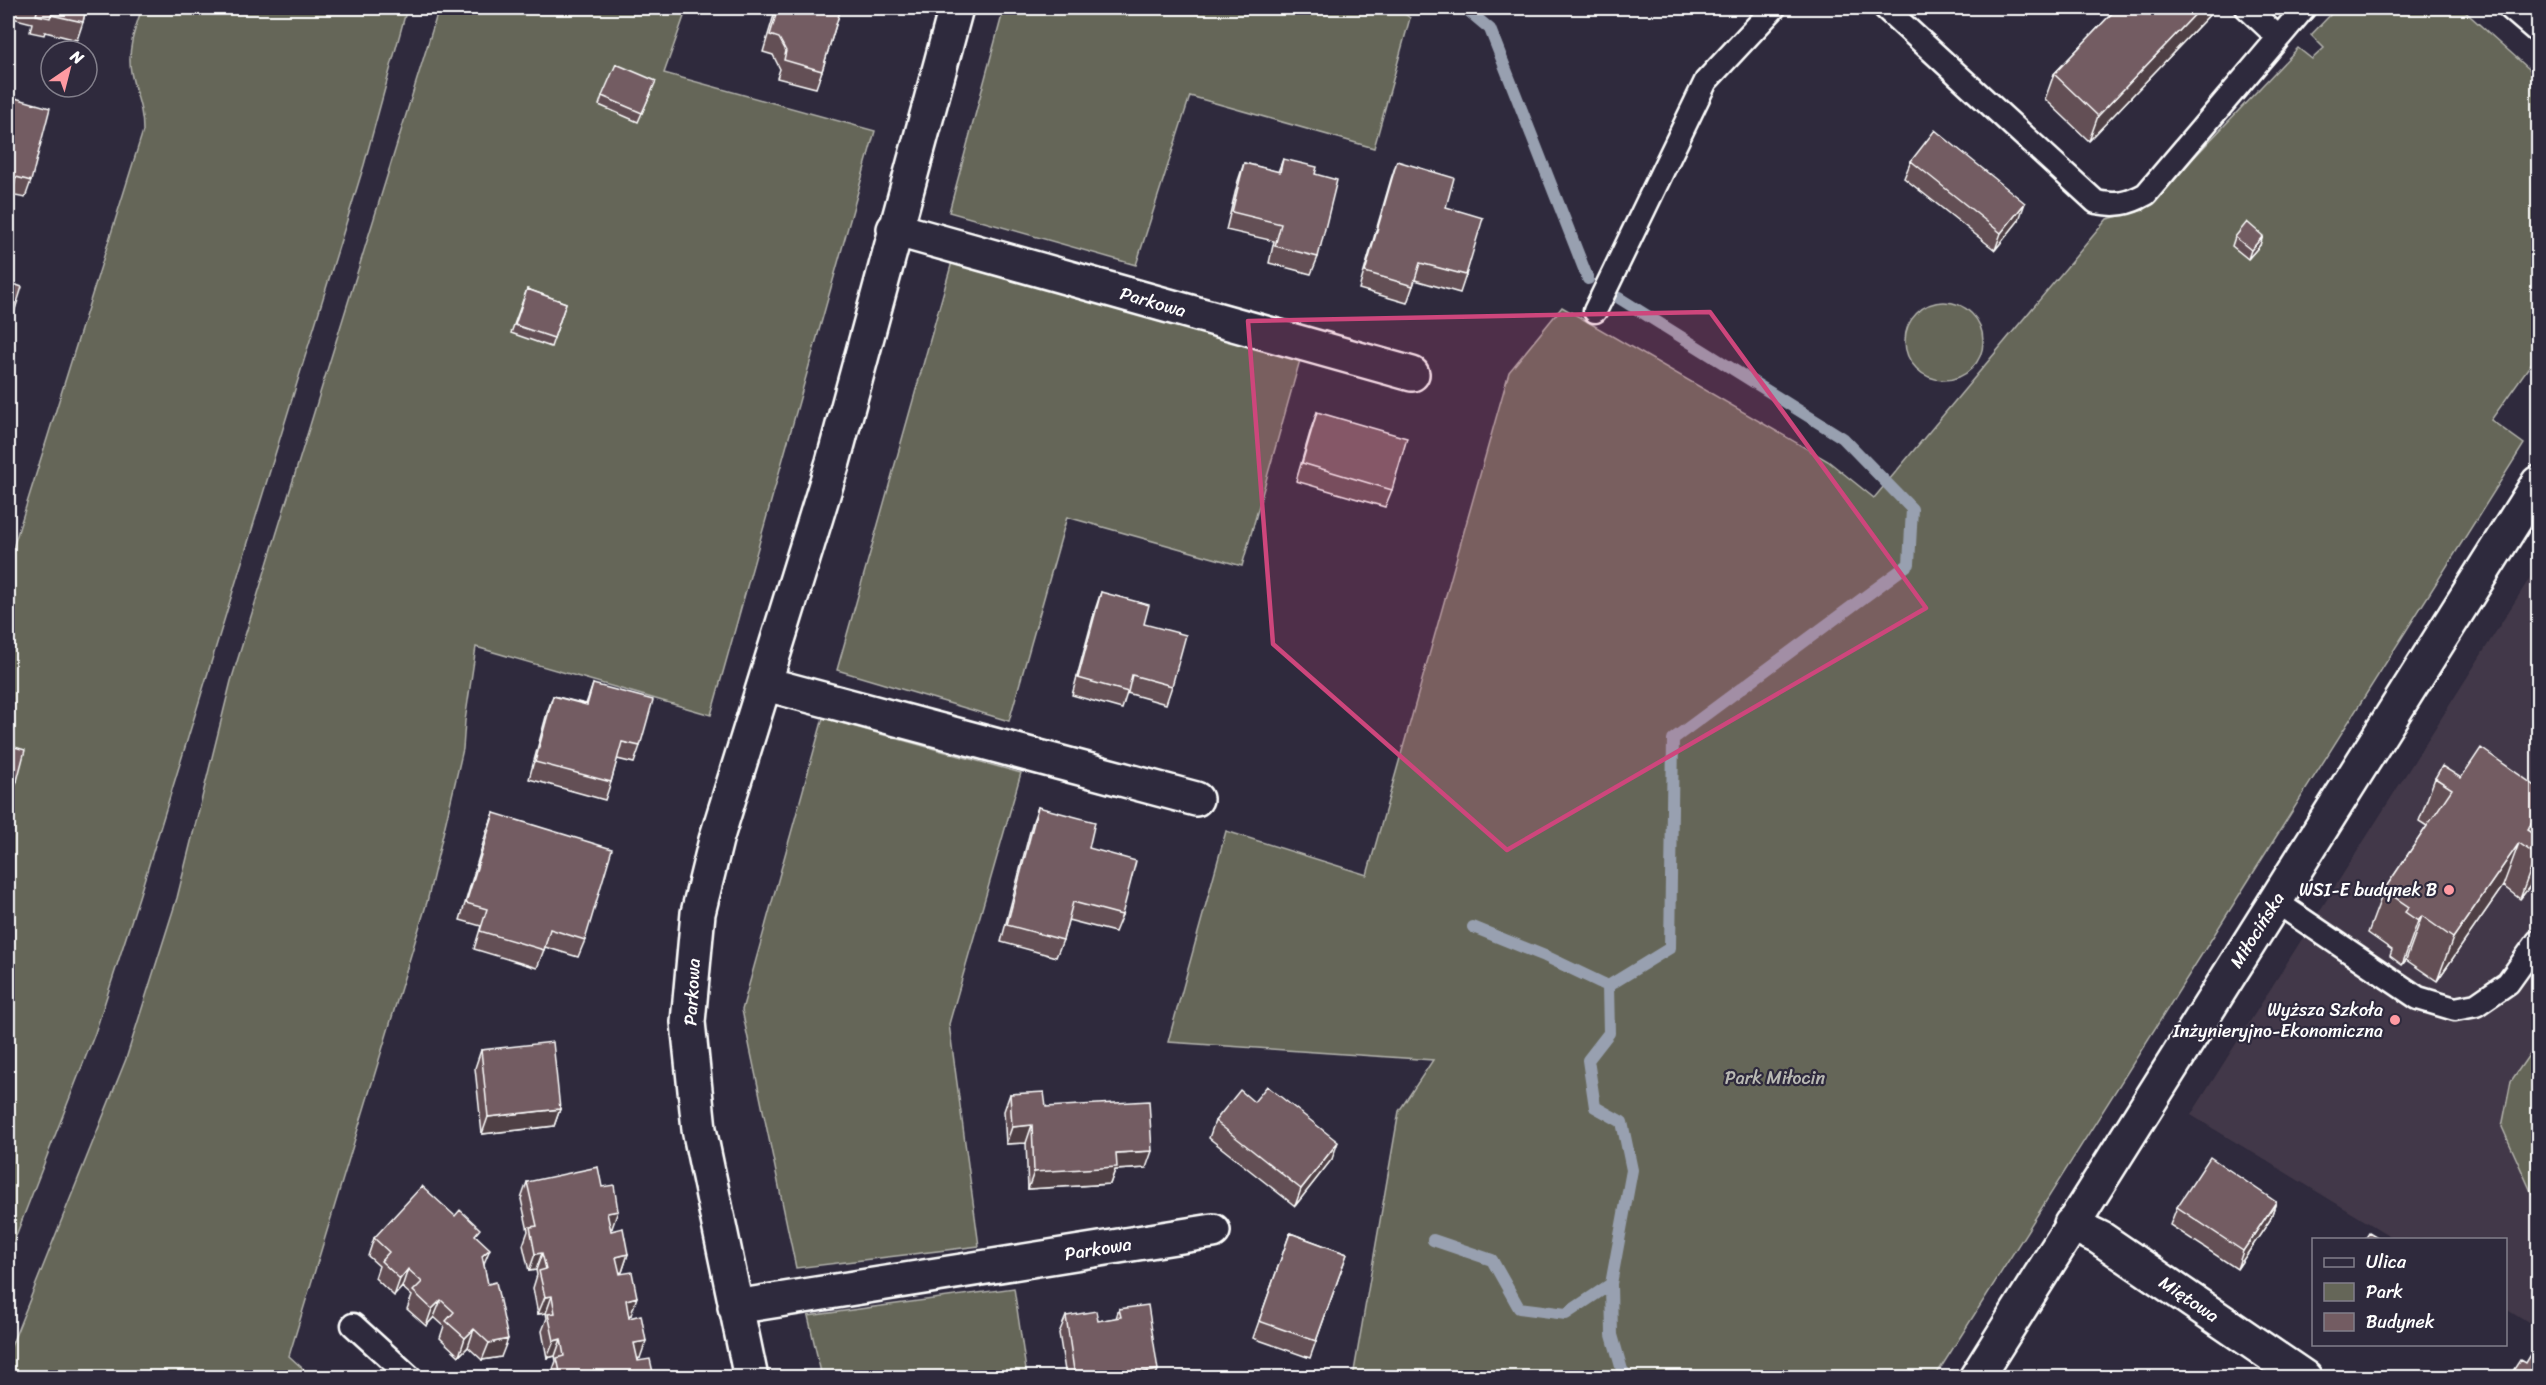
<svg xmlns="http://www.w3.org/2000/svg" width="2546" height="1385" font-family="Sriracha,sans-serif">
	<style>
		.built { fill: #433948 }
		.green { fill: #656658; stroke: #b2b2ac; stroke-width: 1.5 }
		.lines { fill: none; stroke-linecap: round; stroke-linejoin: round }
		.stream { stroke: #98a0b0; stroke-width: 12 }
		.service-casing { stroke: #fff; stroke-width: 27 }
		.minor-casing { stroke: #fff; stroke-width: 38 }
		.tertiary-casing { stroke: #fff; stroke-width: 38 }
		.service { stroke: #2f2a3d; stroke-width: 22 }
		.minor { stroke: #2f2a3d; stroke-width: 33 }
		.tertiary { stroke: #2f2a3d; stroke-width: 33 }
		.wall { fill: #634f54; stroke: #fff; stroke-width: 1.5 }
		.shaded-wall { fill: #504045; stroke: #fff; stroke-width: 1.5 }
		.building { fill: #735c62; stroke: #fff; stroke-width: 1.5 }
		.marked { fill: #ce467c; fill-opacity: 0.2; stroke: #ce467c; stroke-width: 4.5; stroke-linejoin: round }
		.poi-dot { fill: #ff9aa2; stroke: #2f2a3d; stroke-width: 2 }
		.labels { text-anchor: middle; stroke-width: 4.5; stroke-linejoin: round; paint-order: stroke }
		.street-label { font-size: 18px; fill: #fff; stroke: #2f2a3d }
		.poi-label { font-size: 18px; fill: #fff; stroke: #2f2a3d; text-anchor: end }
		.park-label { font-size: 18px; fill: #babab4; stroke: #2f2a3d }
	</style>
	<rect width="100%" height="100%" fill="#2f2a3d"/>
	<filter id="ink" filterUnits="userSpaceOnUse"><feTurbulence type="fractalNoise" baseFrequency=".0167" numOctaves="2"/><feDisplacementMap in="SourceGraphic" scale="12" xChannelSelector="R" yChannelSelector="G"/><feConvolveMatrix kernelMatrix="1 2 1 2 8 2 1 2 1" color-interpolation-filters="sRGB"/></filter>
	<g filter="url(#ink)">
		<path class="built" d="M2538,565V1329L2506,1309V1240L2395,1239L2191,1115Z"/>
		<path class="green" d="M142,8H407L364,165L139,897L95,1033L8,1256V564L143,131C143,106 135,94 131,72C127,50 135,28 142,8Z
			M439,8H687L664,73L875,131L711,715L476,647L465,721L463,749L427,902L289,1356L312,1377H8V1354L126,1059L177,898L231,681Z
			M1004,8H1397L1410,18L1374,148L1190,96L1136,265L949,212Z
			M2337,8H2461L2538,77V354L2491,420L2524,444L1935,1377H1353L1399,1111L1433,1060L1168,1042L1226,831L1367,875L1509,372L1562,307L1828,461L1874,498L2107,219L2144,210L2298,48L2312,59L2324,48L2311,35Z
			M952,262L1300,360L1242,566L1067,517L1009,721L837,670Z
			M1905 341a39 39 0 1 1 78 0a39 39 0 1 1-78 0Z
			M823,718L1021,773L949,1024L979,1246L796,1268L742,1010Z
			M2538,1042V1207L2502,1127L2511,1081Z
			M1014,1288L1027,1377H822L808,1316Z"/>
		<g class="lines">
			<path class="stream" d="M1465,8L1490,29L1588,279
				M1619,298L1843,438L1912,509L1909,564L1673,739L1670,948L1608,986L1609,1033L1588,1060L1595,1107L1622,1122L1632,1170L1611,1284L1612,1335L1622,1370L1629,1378
				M1473,927L1545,956L1608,986
				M1433,1240L1492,1260L1519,1308L1566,1314L1611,1284"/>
			<g class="service-casing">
				<path id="service" d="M1885,8L2096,202C2116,206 2128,204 2146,194L2304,8
					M2247,8L2278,37
					M2510,8L2538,32
					M1595,311L1706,81L1774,8
					M2275,901L2418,998L2455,1009L2476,1005L2508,983L2538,941
					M353,1325L411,1378"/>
			</g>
			<g class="minor-casing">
				<path id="minor" d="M894,229L1412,374
					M766,684L1196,799
					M2071,1224L2100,1238L2305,1378
					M735,1307L1213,1231
					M751,1378L699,1129L688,1022L698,913L716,840L833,462L956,8"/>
			</g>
			<g class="tertiary-casing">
				<path id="tertiary" d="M1976,1378L2538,483"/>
			</g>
			<use href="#service" class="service"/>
			<use href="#minor" class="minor"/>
			<use href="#tertiary" class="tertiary"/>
		</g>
		<path class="wall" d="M8,8H86L83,22L77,40L45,32L44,35L30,32L32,23L8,17Z
			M776,8H841L822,71L816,88L777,78L780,69L773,55L763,52Z
			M2117,8H2214L2213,11L2089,141L2045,99L2054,74Z
			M652,90L638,122L599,105L602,96Z
			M8,96L31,181L25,198L11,195L8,204Z
			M1283,159L1315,174L1318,257L1311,274L1269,263L1274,241L1226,230L1238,181L1244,163L1278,172Z
			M1397,161L1446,207L1466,275L1460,293L1415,280L1407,303L1359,289L1391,179Z
			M1911,161L2019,220L1995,250L1904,178Z
			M2235,237L2260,245L2248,259L2232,246Z
			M527,289L566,303L551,347L511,333Z
			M1317,412L1392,490L1385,507L1296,481L1311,429Z
			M1101,592L1144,624L1172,686L1166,704L1127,693L1122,709L1072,695L1095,610Z
			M593,684L640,746L634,763L617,759L611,782L605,800L529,779L547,713L553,696L586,704Z
			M8,745L17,781L14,790L8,789Z
			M2435,778L2536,836L2538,862L2530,886L2520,899L2503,886L2437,981L2406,960L2402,965L2390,956L2392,950L2368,933L2384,890L2427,826L2419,821Z
			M1038,807L1089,848L1122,915L1115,932L1068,920L1063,940L1056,957L1001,942L1032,824Z
			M494,813L585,940L578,957L545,947L537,968L474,949L481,926L460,920L487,830Z
			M481,1050L560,1109L554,1126L482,1134L475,1068Z
			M1010,1094L1046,1107L1146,1168L1115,1170L1110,1184L1028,1189L1026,1143L1006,1144L1004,1111Z
			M1254,1102L1332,1159L1295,1206L1209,1138L1215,1121Z
			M527,1182L602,1187L612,1228H610L611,1231L628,1254L622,1272H620L631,1315H629L640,1358L638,1359V1361L654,1377H552L551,1375L556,1361L555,1356L547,1358L542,1331L547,1318L546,1313L538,1314L533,1288L537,1275L536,1270L529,1271L523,1245L528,1231L521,1199Z
			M2276,1202L2270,1220L2237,1269L2170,1225L2177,1207Z
			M1290,1233L1347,1254L1310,1358L1253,1338Z
			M477,1237L484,1265L501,1357L482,1360L468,1347L459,1356L440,1338L444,1326L434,1317L426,1326L407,1309L412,1296L402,1287L394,1296L375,1278L379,1266L368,1256L374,1238Z
			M1119,1309L1155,1377H1066L1059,1333L1066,1316L1098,1321L1116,1318Z"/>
		<path class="shaded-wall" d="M2201,8H2214L2213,11L2089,141L2098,116Z
			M2025,203L2019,220L1995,250L2001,233Z
			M2263,236L2260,245L2248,259L2251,250Z
			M2538,814V830L2535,840L2527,830Z
			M2519,843L2503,886L2437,981L2453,938Z
			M2538,852V862L2530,886L2520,899L2536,855Z
			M2422,916L2406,960L2402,965L2418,921Z
			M560,1109L554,1126L482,1134L488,1117Z
			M1032,1125L1026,1143L1006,1144L1012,1127Z
			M1338,1142L1332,1159L1295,1206L1301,1189Z
			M1152,1151L1146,1168L1115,1170L1110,1184L1028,1189L1034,1172L1116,1153Z
			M2276,1202L2270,1220L2237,1269L2243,1251Z
			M618,1211L612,1228L600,1230L607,1213Z
			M490,1249L483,1266L482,1256Z
			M542,1253L536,1270L529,1271L535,1254Z
			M628,1254L622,1272L610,1274L616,1257Z
			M408,1269L402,1287L394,1296L400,1279Z
			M552,1296L546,1313L538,1314L545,1297Z
			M637,1297L631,1315L619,1317L626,1300Z
			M441,1300L434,1317L426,1326L432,1309Z
			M474,1329L468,1347L459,1356L465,1338Z
			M508,1339L501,1357L482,1360L489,1343Z
			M561,1339L555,1356L547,1358L554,1341Z
			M646,1341L640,1358L628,1361L634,1343Z
			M1158,1370L1155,1377H1129L1130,1374Z"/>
		<path class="building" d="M38,8H86L83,22L51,15L50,18L36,15Z
			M778,8H841L822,71L784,60L786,51L779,38L770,35Z
			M2117,8H2201L2098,116L2054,74Z
			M616,64L656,81L642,113L602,96Z
			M8,96L50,108L31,181L16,177L14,187L8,185Z
			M1935,130L2025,203L2001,233L1911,161Z
			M1283,159L1317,167L1315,174L1337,180L1318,257L1275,246L1281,224L1232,212L1244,163L1280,172Z
			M1397,161L1454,178L1446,207L1483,218L1466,275L1420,263L1413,286L1365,272Z
			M2247,222L2263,236L2251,250L2235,237Z
			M8,282L22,287L8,332Z
			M527,289L566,303L554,338L515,325Z
			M1317,412L1407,438L1392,490L1302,463Z
			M1101,592L1149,605L1144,624L1186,635L1172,686L1132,675L1128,692L1078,678Z
			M593,684L653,700L640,746L622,742L611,782L535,762L553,696L587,705Z
			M8,745L25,750L17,781L8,779Z
			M2481,748L2538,788V814L2527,830L2538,837V852L2536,855L2519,843L2453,938L2422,916L2418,921L2405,912L2409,907L2384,890L2452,789L2435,778L2442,766L2461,778Z
			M1038,807L1095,822L1089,848L1136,861L1122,915L1073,902L1063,940L1007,925Z
			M494,813L612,849L585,940L550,929L544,950L480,931L487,909L466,903Z
			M553,1042L560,1109L488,1117L481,1050Z
			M1267,1086L1338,1142L1301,1189L1215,1121L1240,1090L1254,1102Z
			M1044,1092L1046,1107L1149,1101L1152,1151L1116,1153L1117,1167L1034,1172L1032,1125L1012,1127L1010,1094Z
			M2210,1157L2276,1202L2243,1251L2177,1207Z
			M598,1167L602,1187L614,1185L618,1211L607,1213L611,1231L623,1228L628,1254L616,1257L620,1274L632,1272L637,1297L626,1300L629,1318L641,1315L646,1341L634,1343L638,1361L650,1359L654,1377H561L557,1358L564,1356L561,1339L554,1341L548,1314L555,1313L552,1296L545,1297L539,1271L546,1269L542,1253L535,1254L530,1227L537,1226L527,1182Z
			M422,1186L455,1216L460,1210L480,1229L475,1235L490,1249L482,1256L488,1284L496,1282L508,1339L489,1343L474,1329L465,1338L446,1321L454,1312L441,1300L432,1309L413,1291L422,1282L408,1269L400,1279L381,1261L389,1252L374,1238Z
			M1290,1233L1347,1254L1316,1341L1259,1321Z
			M2369,1233L2379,1239H2365Z
			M1148,1305L1158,1370L1130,1374L1131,1377H1075L1066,1316L1096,1311L1098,1321L1121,1317L1119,1309Z
			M2538,1341V1377H2509L2520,1360L2525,1363Z"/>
	</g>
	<path class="marked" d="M1710,312L1926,608L1507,850L1273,644L1248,321Z"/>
	<g class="poi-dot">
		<circle cx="2449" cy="890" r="6"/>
		<circle cx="2395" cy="1020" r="6"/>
	</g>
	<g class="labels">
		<g class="street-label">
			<text transform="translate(1153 302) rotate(16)" y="6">Parkowa</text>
			<text transform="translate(2257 930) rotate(-58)" y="6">Miłocińska</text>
			<text transform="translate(692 992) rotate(-87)" y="6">Parkowa</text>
			<text transform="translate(1098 1249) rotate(-9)" y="6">Parkowa</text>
			<text transform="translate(2189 1299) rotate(34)" y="6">Miętowa</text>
		</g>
		<g class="poi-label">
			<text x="2437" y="896">WSI-E budynek B</text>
			<text x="2383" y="1016">Wyższa Szkoła<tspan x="2383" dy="21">Inżynieryjno-Ekonomiczna</tspan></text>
		</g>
		<g class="park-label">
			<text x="1775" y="1084">Park Miłocin</text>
		</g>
	</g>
	<rect width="2546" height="1385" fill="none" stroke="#2f2a3d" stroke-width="30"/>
	<rect x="15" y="15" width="2516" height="1355" fill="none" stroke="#fff" stroke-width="2" filter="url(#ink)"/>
	<rect x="2312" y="1238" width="195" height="108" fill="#2f2a3d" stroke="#827f8b" stroke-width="1.5"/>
	<rect x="2324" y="1258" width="30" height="9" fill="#2f2a3d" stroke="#827f8b" stroke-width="1.5"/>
	<text x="2366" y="1268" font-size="18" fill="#ffffff">Ulica</text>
	<rect x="2324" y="1283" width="30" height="18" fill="#656658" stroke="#827f8b" stroke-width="1.5"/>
	<text x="2366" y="1298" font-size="18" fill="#ffffff">Park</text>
	<rect x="2324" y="1313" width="30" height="18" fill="#735c62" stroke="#827f8b" stroke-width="1.5"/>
	<text x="2366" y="1328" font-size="18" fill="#ffffff">Budynek</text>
	<g transform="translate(69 69) rotate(35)"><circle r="28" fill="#2f2a3d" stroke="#827f8b" stroke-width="1.5"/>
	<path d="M0-4.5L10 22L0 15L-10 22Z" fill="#ff9aa2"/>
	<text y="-9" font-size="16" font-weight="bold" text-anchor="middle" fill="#ffffff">N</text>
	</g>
</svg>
